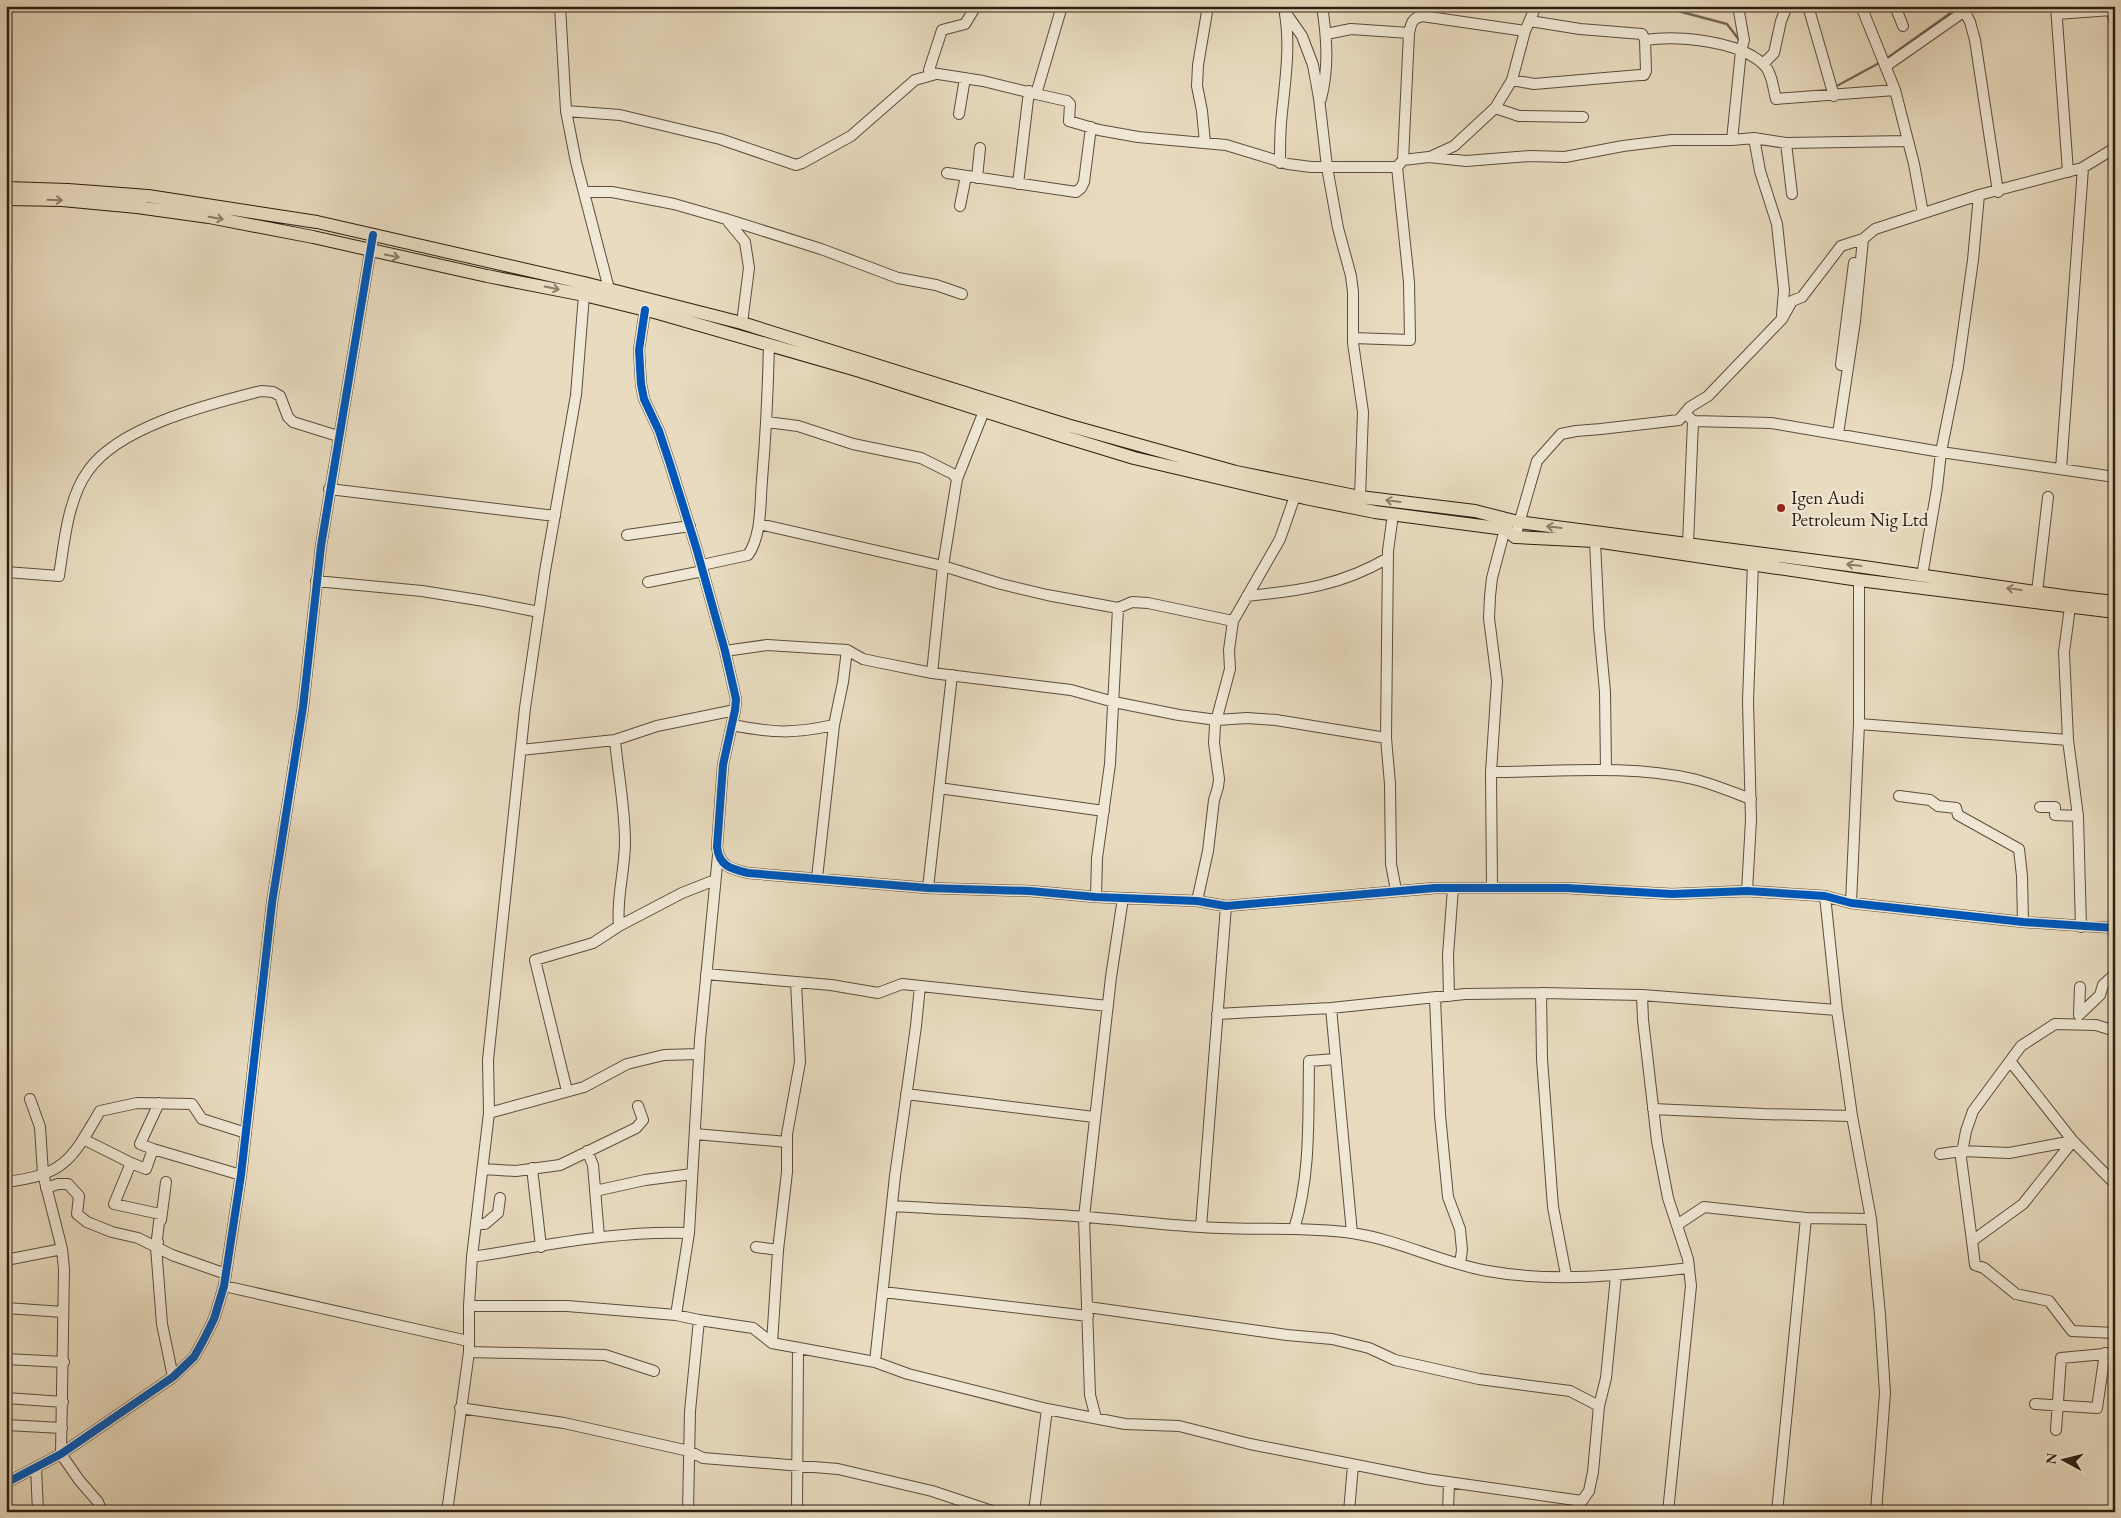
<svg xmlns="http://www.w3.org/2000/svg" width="2121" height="1518" font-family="'EB Garamond',serif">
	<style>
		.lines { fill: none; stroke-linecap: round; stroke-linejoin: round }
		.stream { stroke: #776956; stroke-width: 2.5 }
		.minor-casing { stroke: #5c4d3c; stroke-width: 12 }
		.major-casing { stroke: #2d1e11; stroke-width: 14 }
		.minor { stroke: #f0e8d5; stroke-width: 10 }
		.major { stroke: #e8dbbf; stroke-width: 12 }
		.cycleway-casing { stroke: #f0e8d5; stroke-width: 11 }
		.cycleway { stroke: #0057b8; stroke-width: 8 }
		.oneway { stroke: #8a7c68 }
		.poi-dot { fill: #8f2418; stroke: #f0e8d5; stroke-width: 2 }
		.labels { text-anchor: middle; stroke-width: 4; stroke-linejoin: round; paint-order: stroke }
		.poi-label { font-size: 19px; fill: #2d1e11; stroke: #f0e8d5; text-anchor: start }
	</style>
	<rect width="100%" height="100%" fill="#e8dbbf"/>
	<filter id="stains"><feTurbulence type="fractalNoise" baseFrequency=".004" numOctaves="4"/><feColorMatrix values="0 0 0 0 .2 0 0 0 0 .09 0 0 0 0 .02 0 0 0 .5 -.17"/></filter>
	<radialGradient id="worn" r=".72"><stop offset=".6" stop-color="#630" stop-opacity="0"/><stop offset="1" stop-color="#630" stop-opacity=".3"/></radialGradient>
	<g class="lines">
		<path class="stream" d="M1659,6L1727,24L1740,41
			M1886,59L1959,7
			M1833,88L1881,62"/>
		<g class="minor-casing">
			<path id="minor" d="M560,6L566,111L576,162L609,289
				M976,6L965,24L942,30L929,70L932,73L983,81L1036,94
				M1062,6L1036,94L1067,101L1070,104L1069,121L1099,130L1138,137L1226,145L1288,164L1311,167H1397L1403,160L1429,157L1466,161L1530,156L1565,157L1623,146L1672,140H1732L1754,138L1786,143L1907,141
				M1281,6L1302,36L1313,65L1319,98L1327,167L1338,228L1351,276L1353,292V343L1363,412L1360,497
				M1808,6L1834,96
				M1861,6L1895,90L1914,164L1923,213
				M1895,6L1903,26
				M1962,6L1970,22L1975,40L1998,192
				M2056,6L2068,172
				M2057,14L2111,10L2115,22
				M1409,33C1411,24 1412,18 1422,16L1525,31
				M1326,34L1351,29L1409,33L1403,160
				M1645,40C1678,35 1737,41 1762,63C1772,71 1773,88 1776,99L1895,90
				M1764,63L1774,53L1781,21L1787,6
				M1886,66L1972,6
				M1512,80L1534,84L1640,75H1644L1646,71L1645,40L1642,34L1580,29L1530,21
				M1321,99C1329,68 1327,38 1322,6
				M1495,108L1519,116L1583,117
				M566,111L620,115L720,139L796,165L802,163L851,136L915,80L936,74
				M959,114L965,78
				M1754,138L1760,171L1777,224L1784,290L1782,315
				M1732,140L1741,51L1744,40L1738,6
				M1205,143L1202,111L1197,86L1198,65L1208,6
				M1786,143L1792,194
				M1430,157L1454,146L1495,108L1512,80L1525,31L1536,6
				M1280,163C1280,150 1280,136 1281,123C1284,88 1291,50 1285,14
				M947,173L1076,192L1081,188L1084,182L1091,127
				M977,178L980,148
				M1018,184L1029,91
				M584,192H612L674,204L726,219L745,242L749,268L742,323
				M960,206L966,176
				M726,219L821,249L898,278L936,285L962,294
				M645,310L639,350L641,384L644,399L659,431L670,464L696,547L725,651L736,699L735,710L723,765L717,847C719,866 731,869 748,873L928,888L1030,891L1096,897L1197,901L1226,906L1435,888H1566L1672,894L1747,891L1825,896L1851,903L2023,922L2115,928
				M1353,338L1410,340L1409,282L1397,167
				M1841,365L1854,263
				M1693,421L1771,423L1941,452L2115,477
				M767,422L798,426L853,444L921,458L953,474L957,479L943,566L932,673
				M1838,434L1855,321L1863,239
				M2061,469L2083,168
				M957,479L984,411
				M329,489L555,516
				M1393,514L1388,551L1386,738L1390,784L1391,864L1396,890
				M759,524L943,566L1001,584L1047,595L1118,608L1132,602L1148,603L1233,621
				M627,535L690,526
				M1515,537L1537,461L1561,434L1576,431L1601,429L1679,420L1690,407L1708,396L1782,319L1792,301L1802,297L1841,246L1863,239L1875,229L1979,195L2082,168L2115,148
				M1595,541L1599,627L1605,692L1606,770
				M1688,544L1693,421L1689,417
				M702,565L748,555C762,535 760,503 762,480C766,434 768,389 769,344
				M6,572L59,576C64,543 68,498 88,471C119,426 210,404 261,391L273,392L280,396L288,417L293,422L338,436
				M1922,576L1937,488L1941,452L1958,367L1973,260L1979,195
				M316,581L422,591L484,601L539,612
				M648,582L703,571
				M2037,592L2048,497
				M1247,596C1300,591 1342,585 1388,558
				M2070,607L2064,652L2068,740L2078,816L2081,927
				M725,651L767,645L847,650
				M1859,724L2068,740
				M732,725C773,733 793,734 834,725L843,682L847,650L863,659L877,662L932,673L1071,690L1114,702L1179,715L1217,720L1247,718L1276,720L1386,738
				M615,740C618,773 625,808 625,842C625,871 616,898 619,926
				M521,750L615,740L657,726L735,710
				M1491,772C1557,772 1628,764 1693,779C1713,784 1732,792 1751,799
				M939,788L1104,811
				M1899,796L1930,800L1938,806L1956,808L1958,815L2019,849L2022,876L2023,922
				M2040,807H2055V815L2078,816
				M817,878L834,725
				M928,888L952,675
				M1492,888L1491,772L1497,681L1489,618L1490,596L1492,578L1505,529
				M1747,891L1751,820L1748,701L1753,563
				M1825,896L1837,1010L1852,1116L1871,1219L1880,1315L1885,1393L1876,1512
				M1096,897L1097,858L1110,764L1118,608
				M1197,901L1208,851L1214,800L1218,787L1219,779L1214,743L1215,725L1230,669L1229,650L1233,621L1280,539L1295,496
				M1851,903L1859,724V580
				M706,974L831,985L878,993L902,984L1108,1006
				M2080,987L2079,1015L2100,995L2103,985L2115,974
				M1541,993L1542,1059L1553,1207L1566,1275
				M1642,995L1643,1020L1657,1141L1668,1198L1688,1259L1691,1286L1668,1512
				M1449,996L1448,955L1453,888
				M1435,998L1440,1115L1448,1197L1460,1229L1462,1250L1460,1264
				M1331,1008L1352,1233
				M1217,1014L1331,1008L1465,994L1541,993L1642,995L1837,1010
				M2010,1061L2073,1141L2115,1184
				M567,1091L535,960L593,943L619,926L682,893L715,880
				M906,1094L1094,1117
				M30,1099L40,1127L43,1174L62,1249L64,1269L61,1454L79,1480L98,1502L102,1512
				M1653,1109L1763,1114L1852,1116
				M489,1113L584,1087L627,1064L664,1055L699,1054
				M695,1134L787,1142
				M83,1139L131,1163
				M2073,1141L2023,1204L1972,1241L1975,1265L1984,1268L2016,1294L2049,1301L2072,1331L2115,1333
				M153,1149L241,1175
				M587,1151L593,1165L599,1237
				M1940,1154L1962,1151L2009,1153L2073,1141
				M532,1168L541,1247
				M483,1169L516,1171L560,1165L636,1128L643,1120L638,1106
				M6,1182C65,1175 72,1159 100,1111L137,1103L192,1104L202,1119L246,1133
				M46,1188L58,1184H68L79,1196L77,1214L87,1222L112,1232L138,1238L172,1255L226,1274
				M595,1191L645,1180L692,1174
				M892,1206C956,1210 1021,1212 1086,1217C1125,1220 1163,1225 1202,1227C1252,1231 1302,1226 1352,1233C1400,1240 1441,1263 1488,1271C1553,1283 1624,1275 1689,1268
				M161,1220L166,1182
				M476,1224H485L498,1213L500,1198
				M1677,1225L1704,1207L1806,1218
				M1201,1227L1226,906
				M1294,1229C1311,1176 1308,1116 1309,1061L1336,1059
				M1972,1241L1961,1158L1966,1131L1973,1111L2021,1046L2055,1024L2096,1025L2115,1031
				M158,1242L156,1247L162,1324L173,1377
				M156,1247L160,1214L114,1204L131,1163L146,1169L153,1149L140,1144L159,1103
				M756,1247L778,1250
				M472,1257C544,1246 616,1230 689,1233
				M6,1260L62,1249
				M224,1286L468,1341
				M883,1292L1088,1316
				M469,1306H567L676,1315L699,1320L753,1328L772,1343L875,1362L908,1374L1047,1409L1125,1424L1179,1426L1250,1444L1427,1479L1582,1501
				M1088,1307L1287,1335L1332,1339L1369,1348L1395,1360L1479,1379L1570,1391L1599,1406
				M6,1308L63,1312
				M676,1315L689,1233L700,1040L718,855
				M772,1343L778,1250L787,1172V1134L800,1062L796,982
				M469,1352L605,1355L654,1371
				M6,1359L64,1362
				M875,1362L895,1176L916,1026L920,986
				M6,1398L63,1402
				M2035,1404L2097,1408L2105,1353
				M460,1408L564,1423L689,1451L703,1458L838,1469L932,1491L995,1512
				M1096,1418L1090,1395L1084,1217L1111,977L1123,898
				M6,1425L62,1428
				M2056,1430L2061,1358L2115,1353
				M36,1467L38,1512
				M6,1483L61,1454L173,1377L194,1357L203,1341L214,1319L224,1286L241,1175L272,903L303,707L321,546L373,235
				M447,1512L469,1352V1306L472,1257L489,1113L488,1060L525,708L545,571L576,395L584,295
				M688,1512L690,1411L699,1320
				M797,1512L798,1349
				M1034,1512L1047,1409
				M1349,1512L1353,1465
				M1448,1512L1449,1482
				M1574,1512L1589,1491L1593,1472L1599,1406L1606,1378L1616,1276
				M1777,1512L1806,1218L1871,1219"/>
		</g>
		<g class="major-casing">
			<path id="major" d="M6,188L68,190L148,196L317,222L584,283L742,323L1067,425L1236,472L1360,497L1475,511L1518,522L1864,567L2070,597L2115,602
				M6,199L62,200L137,207L209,217L313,237L487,276L584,295L658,313L860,371L1062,436L1134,458L1305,498L1375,512L1505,529L1515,537L1595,541L1859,580L2115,612"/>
		</g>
		<use href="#minor" class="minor"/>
		<use href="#major" class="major"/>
		<g class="cycleway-casing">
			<path id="cycleway" d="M645,310L639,350L641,384L644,399L659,431L670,464L696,547L725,651L736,699L735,710L723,765L717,847C719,866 731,869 748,873L928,888L1030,891L1096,897L1197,901L1226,906L1435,888H1566L1672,894L1747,891L1825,896L1851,903L2023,922L2115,928
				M6,1483L61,1454L173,1377L194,1357L203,1341L214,1319L224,1286L241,1175L272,903L303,707L321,546L373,235"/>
		</g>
		<use href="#cycleway" class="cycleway"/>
	</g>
	<defs><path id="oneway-shaft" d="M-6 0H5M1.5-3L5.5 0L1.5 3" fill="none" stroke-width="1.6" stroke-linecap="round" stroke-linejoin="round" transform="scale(1.25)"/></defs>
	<g class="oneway">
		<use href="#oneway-shaft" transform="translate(55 200) rotate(2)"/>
		<use href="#oneway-shaft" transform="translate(216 218) rotate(10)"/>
		<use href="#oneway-shaft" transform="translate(392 256) rotate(12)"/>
		<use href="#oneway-shaft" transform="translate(552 288) rotate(11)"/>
		<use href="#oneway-shaft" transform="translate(1393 501) rotate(-172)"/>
		<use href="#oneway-shaft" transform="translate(1554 527) rotate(-173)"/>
		<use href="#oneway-shaft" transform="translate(1854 565) rotate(-173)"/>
		<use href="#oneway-shaft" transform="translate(2014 589) rotate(-172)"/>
	</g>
	<circle class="poi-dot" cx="1781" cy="508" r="5"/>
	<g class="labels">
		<g class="poi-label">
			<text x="1791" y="504">Igen Audi<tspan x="1791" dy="22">Petroleum Nig Ltd</tspan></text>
		</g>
	</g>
	<rect width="2121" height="1518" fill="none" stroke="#e8dbbf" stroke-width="25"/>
	<rect x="8" y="8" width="2106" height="1503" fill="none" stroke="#2d1e11" stroke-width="2.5"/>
	<rect x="12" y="12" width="2096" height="1493" fill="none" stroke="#2d1e11"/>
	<g transform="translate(2064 1460) rotate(277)" stroke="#f0e8d5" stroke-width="4" paint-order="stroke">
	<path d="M0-4L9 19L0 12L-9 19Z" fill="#2d1e11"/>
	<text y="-8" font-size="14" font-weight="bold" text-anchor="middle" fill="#2d1e11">N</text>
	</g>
	<rect width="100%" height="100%" filter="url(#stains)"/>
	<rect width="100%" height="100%" fill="url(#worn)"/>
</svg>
